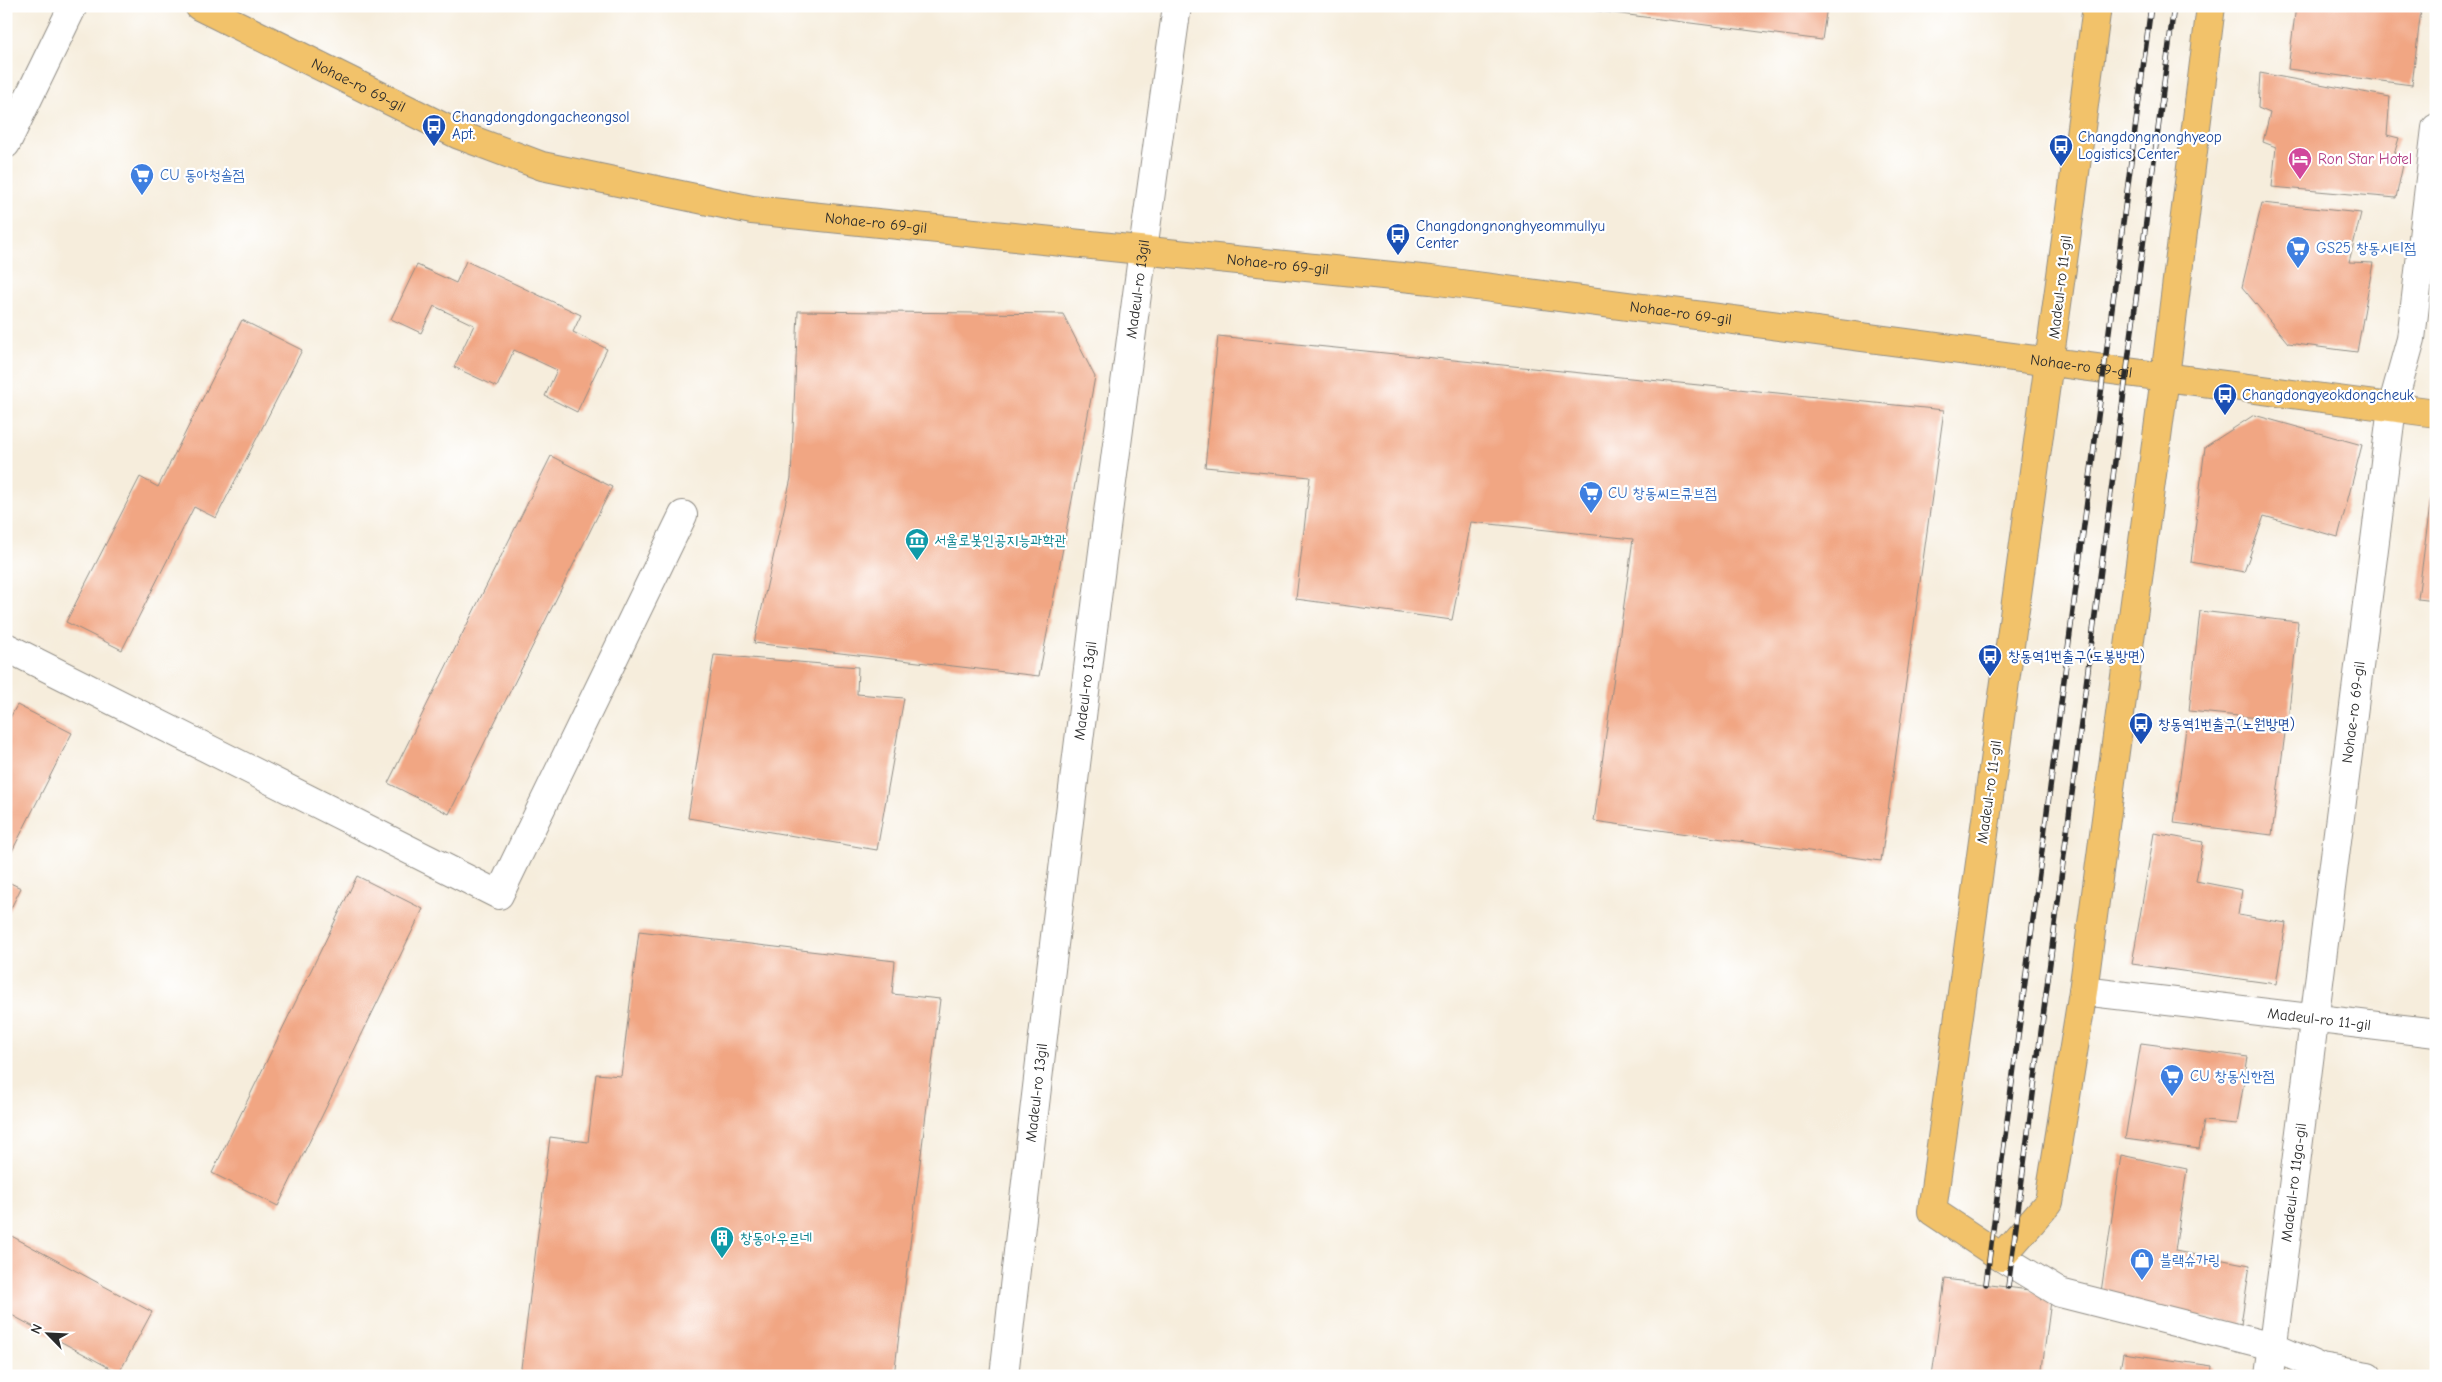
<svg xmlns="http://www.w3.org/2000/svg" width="2442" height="1382" font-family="'Comic Neue','Poor Story',sans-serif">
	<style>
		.building { fill: #f1a683 }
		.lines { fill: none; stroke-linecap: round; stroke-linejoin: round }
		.minor-casing { stroke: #908c84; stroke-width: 30 }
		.major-casing { stroke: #908c84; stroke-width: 30 }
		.minor { stroke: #fff; stroke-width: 28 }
		.major { stroke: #f2c26a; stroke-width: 28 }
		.rail-casing { stroke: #2b2b2b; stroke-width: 5.5 }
		.rail { stroke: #fff; stroke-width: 4; stroke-dasharray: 11; stroke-linecap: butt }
		.labels { text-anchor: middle; stroke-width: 4.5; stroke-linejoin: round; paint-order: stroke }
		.street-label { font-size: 15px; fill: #2b2b2b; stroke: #fff }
		.transit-label { font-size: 15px; fill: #164399; stroke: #fff; text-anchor: start }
		.hotel-label { font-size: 15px; fill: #b23c85; stroke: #fff; text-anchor: start }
		.shop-label { font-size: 15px; fill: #366cbe; stroke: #fff; text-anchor: start }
		.culture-label { font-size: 15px; fill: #0d838f; stroke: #fff; text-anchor: start }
	</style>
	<rect width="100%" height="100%" fill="#fff"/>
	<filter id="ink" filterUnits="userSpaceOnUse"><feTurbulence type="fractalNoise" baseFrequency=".02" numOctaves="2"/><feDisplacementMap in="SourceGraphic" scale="10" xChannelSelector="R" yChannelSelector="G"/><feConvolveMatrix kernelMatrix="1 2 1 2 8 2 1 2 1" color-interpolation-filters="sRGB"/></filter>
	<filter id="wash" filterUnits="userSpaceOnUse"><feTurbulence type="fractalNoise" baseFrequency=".0096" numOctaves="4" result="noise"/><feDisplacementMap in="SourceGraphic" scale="20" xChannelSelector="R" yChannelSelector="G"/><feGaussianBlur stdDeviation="1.12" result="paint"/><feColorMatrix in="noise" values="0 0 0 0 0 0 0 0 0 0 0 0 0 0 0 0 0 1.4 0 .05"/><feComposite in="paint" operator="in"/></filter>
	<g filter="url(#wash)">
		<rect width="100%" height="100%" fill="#f6eddc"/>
		<g id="blocks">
			<path class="building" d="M1559,6H1827L1822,40Z
				M2296,6H2393L2421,10L2412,85L2288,69Z
				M2260,73L2390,97L2387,135L2399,138L2393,158L2404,160L2396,198L2272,187L2276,147L2263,142L2270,113L2258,108Z
				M2262,203L2361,213L2349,262L2373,263L2357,352L2288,343L2242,287Z
				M466,261L581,315L573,332L607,349L577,412L545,396L557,370L514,350L497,387L454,367L474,325L434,306L421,333L391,319L417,265L456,283Z
				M798,311L1063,314L1095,377L1039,676L754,643L791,478Z
				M242,320L302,350L216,518L194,507L122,650L66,622L140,477L158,487Z
				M1218,336L1944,410L1881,861L1594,821L1633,539L1471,522L1452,620L1296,599L1310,477L1205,467Z
				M2254,415L2362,445L2338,537L2264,516L2244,572L2191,562L2205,447Z
				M551,456L612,487L449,814L388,783Z
				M2432,489H2436V601L2418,599Z
				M2200,611L2298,622L2288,721L2189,711Z
				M714,655L858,667L857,694L904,698L877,850L688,818Z
				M17,705L72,733L6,863V725Z
				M2187,720L2285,733L2272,835L2174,823Z
				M2154,833L2203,842L2196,881L2242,890L2238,915L2286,923L2276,984L2132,964Z
				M357,876L423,909L278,1206L212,1173Z
				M6,881L21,888L6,918Z
				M639,931L895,961L892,994L940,999L894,1376H520L550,1137L588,1142L596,1074L621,1076Z
				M2141,1043L2248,1057L2237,1124L2204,1121L2199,1149L2125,1139Z
				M2121,1155L2187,1169L2175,1251L2250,1265L2241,1324L2100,1299Z
				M6,1233L152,1312L119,1373L6,1312Z
				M1945,1279L2052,1293L2041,1376H1932Z
				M2123,1353L2212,1366L2211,1376H2119Z"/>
		</g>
	</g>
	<g filter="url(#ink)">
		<use href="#blocks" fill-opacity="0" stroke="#908c84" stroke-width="1"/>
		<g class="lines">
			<g class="minor-casing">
				<g id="minor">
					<path d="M6,144L73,6"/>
					<path d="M6,647L499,895L683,515"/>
					<path id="s1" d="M2083,991L2436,1033"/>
					<path d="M2001,1257L2060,1293L2273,1347L2321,1368L2368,1376"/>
					<path id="s2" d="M1004,1376C1055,918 1112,462 1177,6"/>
					<path id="s3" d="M2269,1376L2392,407L2411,339L2436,128"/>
				</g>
			</g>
			<g class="major-casing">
				<g id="major">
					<path id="s4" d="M199,6L459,135L542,166L752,210L1431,280L2436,413"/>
					<path d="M2097,6C2045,408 1986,809 1932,1211L2001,1257L2049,1202L2083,991L2165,377L2211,6"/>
				</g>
			</g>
			<use href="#minor" class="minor"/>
			<use href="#major" class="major"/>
			<g class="rail-casing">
				<path id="rail" d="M1986,1284L2151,6
					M2008,1287L2174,6"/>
			</g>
			<use href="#rail" class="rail"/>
		</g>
	</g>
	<defs>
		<g id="bus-pin" transform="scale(1.25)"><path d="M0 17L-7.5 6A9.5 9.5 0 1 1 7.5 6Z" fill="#1a4fb4" stroke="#fff"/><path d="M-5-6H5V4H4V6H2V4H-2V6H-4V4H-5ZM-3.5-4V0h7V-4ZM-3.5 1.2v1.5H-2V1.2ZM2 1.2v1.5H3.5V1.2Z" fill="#fff"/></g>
		<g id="hotel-pin" transform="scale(1.25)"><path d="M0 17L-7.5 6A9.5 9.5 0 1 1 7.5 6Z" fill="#d1479c" stroke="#fff"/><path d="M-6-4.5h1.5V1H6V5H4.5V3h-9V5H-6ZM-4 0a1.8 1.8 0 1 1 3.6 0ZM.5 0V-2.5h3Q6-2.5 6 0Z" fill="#fff"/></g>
		<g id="supermarket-pin" transform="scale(1.25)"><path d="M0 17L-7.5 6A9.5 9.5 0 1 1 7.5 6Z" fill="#3f7fe0" stroke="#fff"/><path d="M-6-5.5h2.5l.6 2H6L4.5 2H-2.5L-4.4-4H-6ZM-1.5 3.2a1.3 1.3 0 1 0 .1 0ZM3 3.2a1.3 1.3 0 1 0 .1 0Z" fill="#fff"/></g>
		<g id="museum-pin" transform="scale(1.25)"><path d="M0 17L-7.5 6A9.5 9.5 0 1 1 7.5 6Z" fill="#0f9aa8" stroke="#fff"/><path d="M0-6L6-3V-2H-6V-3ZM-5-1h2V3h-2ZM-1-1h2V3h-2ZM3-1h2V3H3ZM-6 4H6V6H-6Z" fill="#fff"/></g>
		<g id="building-pin" transform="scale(1.25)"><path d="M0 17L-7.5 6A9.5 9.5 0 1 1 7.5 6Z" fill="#0f9aa8" stroke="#fff"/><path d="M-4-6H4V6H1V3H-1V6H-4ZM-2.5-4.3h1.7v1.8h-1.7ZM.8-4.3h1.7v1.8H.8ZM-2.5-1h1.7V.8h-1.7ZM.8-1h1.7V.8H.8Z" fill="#fff"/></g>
		<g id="shop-pin" transform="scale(1.25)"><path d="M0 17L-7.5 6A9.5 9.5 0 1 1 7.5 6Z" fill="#3f7fe0" stroke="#fff"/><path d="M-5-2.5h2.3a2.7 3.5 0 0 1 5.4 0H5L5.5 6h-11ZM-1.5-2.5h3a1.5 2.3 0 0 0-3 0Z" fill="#fff"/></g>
	</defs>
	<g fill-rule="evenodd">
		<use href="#bus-pin" x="434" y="126"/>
		<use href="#bus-pin" x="2061" y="146"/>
		<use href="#hotel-pin" x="2300" y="159"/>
		<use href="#supermarket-pin" x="142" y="175"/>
		<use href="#bus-pin" x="1398" y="235"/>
		<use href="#supermarket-pin" x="2298" y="248"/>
		<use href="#bus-pin" x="2225" y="395"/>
		<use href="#supermarket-pin" x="1591" y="493"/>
		<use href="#museum-pin" x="917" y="540"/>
		<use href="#bus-pin" x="1990" y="656"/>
		<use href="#bus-pin" x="2141" y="724"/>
		<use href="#supermarket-pin" x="2172" y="1076"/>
		<use href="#building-pin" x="722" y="1238"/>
		<use href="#shop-pin" x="2142" y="1260"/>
	</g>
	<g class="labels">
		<g class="street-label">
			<text dy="5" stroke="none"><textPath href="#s4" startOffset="178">Nohae-ro 69-gil</textPath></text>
			<text dy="5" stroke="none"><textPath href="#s4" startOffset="718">Nohae-ro 69-gil</textPath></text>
			<text dy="5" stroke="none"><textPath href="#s4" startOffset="1122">Nohae-ro 69-gil</textPath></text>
			<text transform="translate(2060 287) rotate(-83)" y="5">Madeul-ro 11-gil</text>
			<text dy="5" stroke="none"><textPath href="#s2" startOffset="1095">Madeul-ro 13gil</textPath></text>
			<text dy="5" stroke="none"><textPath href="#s4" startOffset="1528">Nohae-ro 69-gil</textPath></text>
			<text dy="5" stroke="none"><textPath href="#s4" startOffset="1932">Nohae-ro 69-gil</textPath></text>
			<text dy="5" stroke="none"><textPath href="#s2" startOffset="690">Madeul-ro 13gil</textPath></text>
			<text dy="5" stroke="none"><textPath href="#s3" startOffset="669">Nohae-ro 69-gil</textPath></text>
			<text transform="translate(1989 792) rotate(-82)" y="5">Madeul-ro 11-gil</text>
			<text dy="5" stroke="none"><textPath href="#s1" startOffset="238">Madeul-ro 11-gil</textPath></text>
			<text dy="5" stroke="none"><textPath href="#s2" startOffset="285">Madeul-ro 13gil</textPath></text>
			<text dy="5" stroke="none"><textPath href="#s3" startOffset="195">Madeul-ro 11ga-gil</textPath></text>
		</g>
		<g class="transit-label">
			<text x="452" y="122">Changdongdongacheongsol<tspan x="452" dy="17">Apt.</tspan></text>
			<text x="2078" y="142">Changdongnonghyeop<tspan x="2078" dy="17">Logistics Center</tspan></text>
			<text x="1416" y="231">Changdongnonghyeommullyu<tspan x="1416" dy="17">Center</tspan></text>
			<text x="2242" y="400">Changdongyeokdongcheuk</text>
			<text x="2008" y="661">창동역1번출구(도봉방면)</text>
			<text x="2158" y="729">창동역1번출구(노원방면)</text>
		</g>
		<g class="hotel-label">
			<text x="2318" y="164">Ron Star Hotel</text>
		</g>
		<g class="shop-label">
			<text x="160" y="180">CU 동아청솔점</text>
			<text x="2316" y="253">GS25 창동시티점</text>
			<text x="1608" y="498">CU 창동씨드큐브점</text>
			<text x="2190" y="1081">CU 창동신한점</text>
			<text x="2160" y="1265">블랙슈가링</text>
		</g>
		<g class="culture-label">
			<text x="934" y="545">서울로봇인공지능과학관</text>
			<text x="740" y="1243">창동아우르네</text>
		</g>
	</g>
	<rect width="2442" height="1382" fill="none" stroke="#fff" stroke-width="25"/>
	<g transform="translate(48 1334) rotate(294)" stroke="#ffffff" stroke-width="4" paint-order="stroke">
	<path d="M0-4L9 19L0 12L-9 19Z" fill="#2b2b2b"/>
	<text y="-8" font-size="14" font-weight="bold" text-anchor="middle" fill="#2b2b2b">N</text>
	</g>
</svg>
